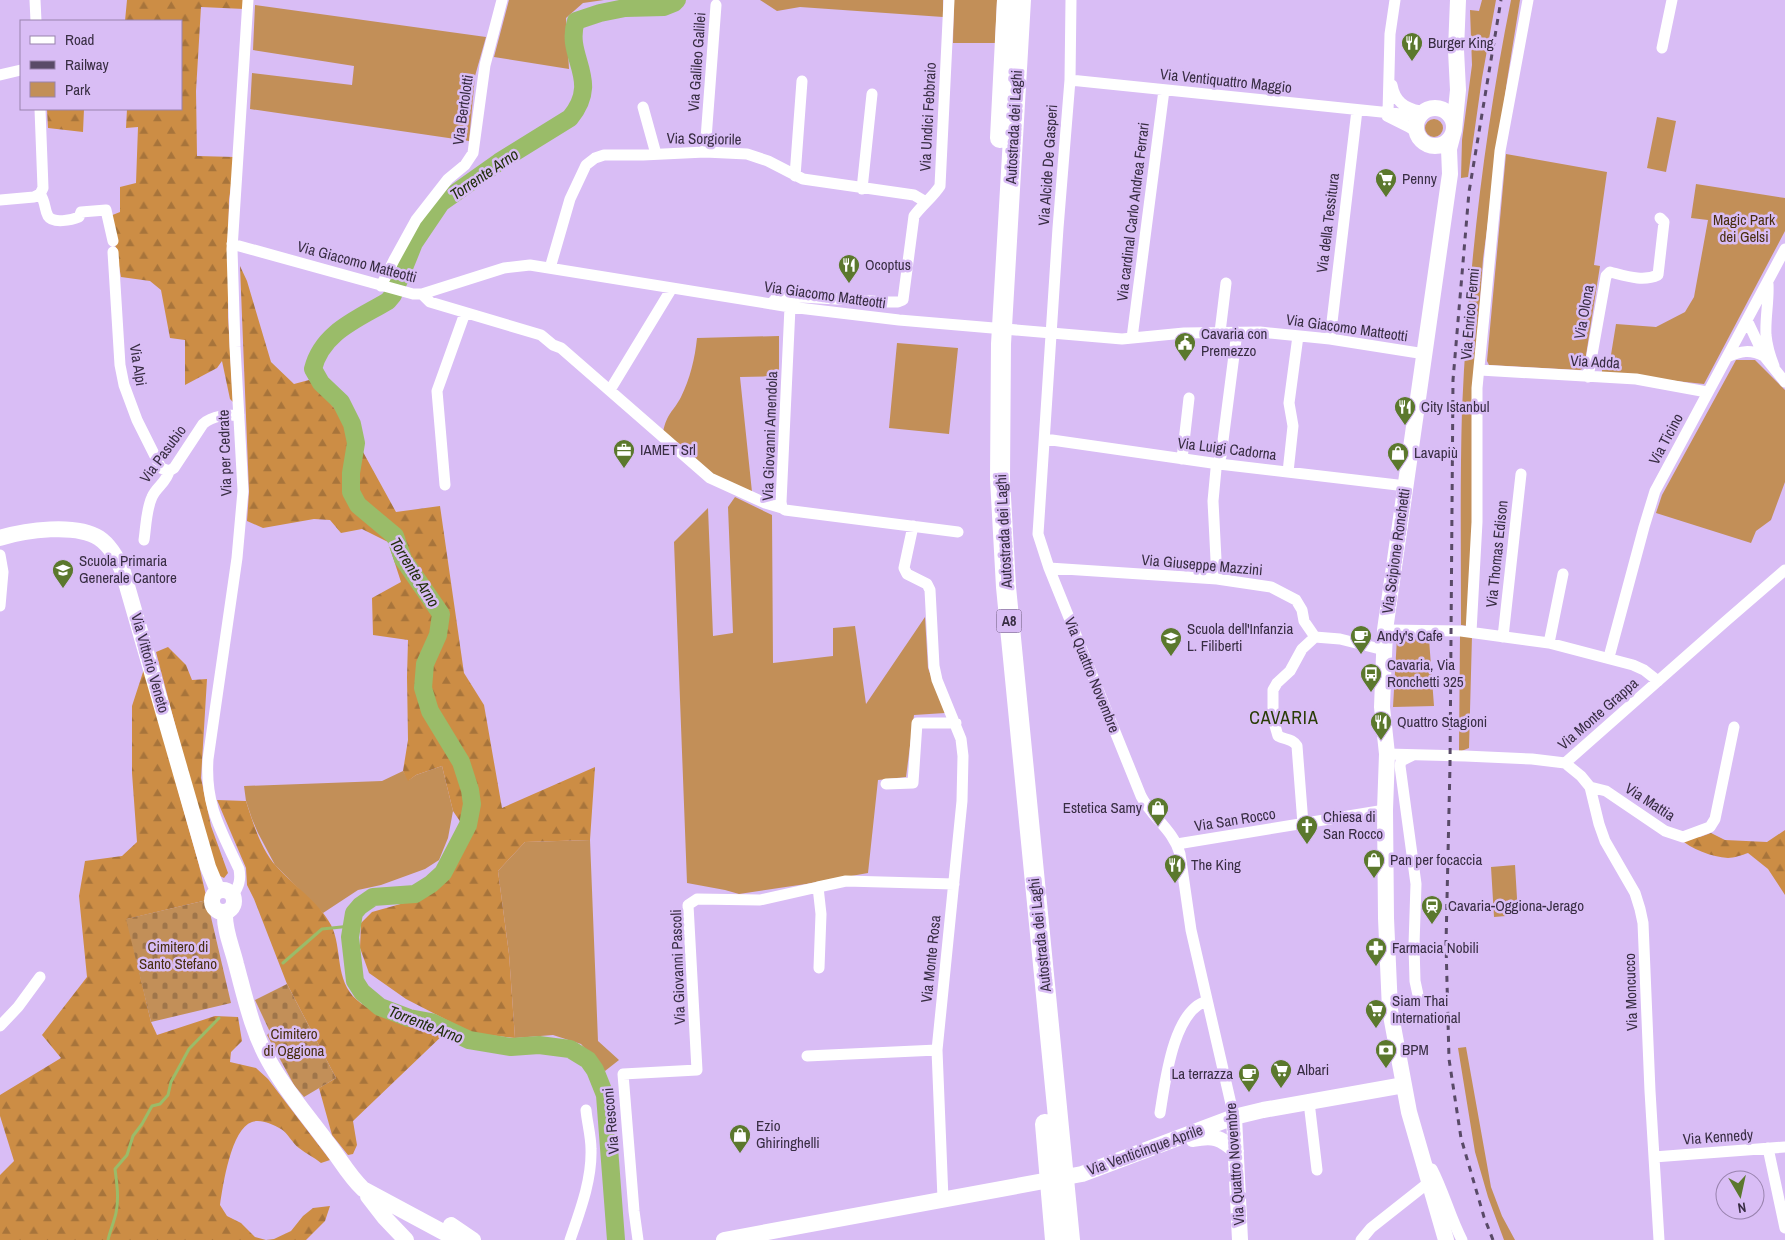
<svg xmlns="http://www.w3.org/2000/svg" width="1785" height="1240" font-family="'Archivo Narrow',sans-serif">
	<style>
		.green { fill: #c28f58 }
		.forest { fill: url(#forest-firs) }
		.cemetery { fill: url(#cemetery-stones) }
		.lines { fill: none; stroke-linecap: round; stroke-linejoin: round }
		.stream { stroke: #9abc69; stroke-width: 3 }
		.river { stroke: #9abc69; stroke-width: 18 }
		.street { stroke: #fff; stroke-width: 11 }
		.secondary { stroke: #fff; stroke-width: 16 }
		.highway { stroke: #fff; stroke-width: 20 }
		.rail { stroke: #594a67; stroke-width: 3; stroke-dasharray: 6 6; stroke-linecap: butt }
		.labels { text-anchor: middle; stroke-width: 5; stroke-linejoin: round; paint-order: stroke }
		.shield { fill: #d9bdf5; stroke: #685878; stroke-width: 1 }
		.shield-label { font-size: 14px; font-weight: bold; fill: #382d43 }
		.poi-label { font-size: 15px; fill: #382d43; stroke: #d9bdf5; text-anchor: start }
		.street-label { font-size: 15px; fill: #382d43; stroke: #d9bdf5 }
		.park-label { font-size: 15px; fill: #482e0f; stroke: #d9bdf5 }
		.water-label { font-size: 16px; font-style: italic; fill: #23300d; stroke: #d9bdf5 }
		.quarter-label { font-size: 18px; letter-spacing: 1px; fill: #293c05; stroke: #d9bdf5 }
	</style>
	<defs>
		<pattern id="forest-firs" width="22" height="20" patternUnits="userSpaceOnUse" patternTransform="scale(1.25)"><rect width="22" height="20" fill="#cc8d45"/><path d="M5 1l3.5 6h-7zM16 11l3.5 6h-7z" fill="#a7743b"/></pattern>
		<pattern id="cemetery-stones" width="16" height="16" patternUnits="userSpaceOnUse" patternTransform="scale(1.25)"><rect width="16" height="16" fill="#c28f58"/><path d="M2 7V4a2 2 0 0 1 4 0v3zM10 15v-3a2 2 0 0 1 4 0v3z" fill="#9f754a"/></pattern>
	</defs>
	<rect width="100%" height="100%" fill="#d9bdf5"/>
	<path class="green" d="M509,0H604L583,3L566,18L569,69L494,57Z
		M760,0H943V17L800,7L777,11Z
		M954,0H997L995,43H953Z
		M1482,0H1496L1482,78L1468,177L1461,178L1462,140L1472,65L1470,10L1479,11Z
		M1511,0H1520L1507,81L1483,259L1475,370L1473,518L1468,626L1461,625C1461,553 1460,481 1462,410C1468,272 1484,134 1511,0Z
		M255,5L486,37L475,76L469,141L250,109L252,73L352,85L354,66L253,50Z
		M1657,117L1676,121L1666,172L1647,168Z
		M1425 128a9 9 0 1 1 18 0a9 9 0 1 1-18 0Z
		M1506,154L1607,172L1594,265L1600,266L1584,368L1580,370L1489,365L1487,361Z
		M1696,184L1785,198V231L1704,384L1602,373V367H1609L1616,324L1656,327L1685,312L1694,297L1708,220L1691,218Z
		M779,336V376L740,377L752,492L711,474L663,432C667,413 673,412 681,397C690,379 695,358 697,338Z
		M897,343L958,348L949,434L889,428Z
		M1736,360H1755L1785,390V482L1771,520L1756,531L1751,543L1656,513L1662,495Z
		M735,497L772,515L773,663L833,656V628L855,626L866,704L925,617L928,668L945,713L914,715L906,777L878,780L868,873L806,884L739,894L725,890L687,883L674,542L708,508L713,636L733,633L728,507Z
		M1460,634L1472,636L1469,748L1459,752Z
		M1397,638L1429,639L1434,706L1393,707Z
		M442,766L453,811L448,838L439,860L425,869L381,885L358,890L323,913L275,865L258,833L252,819L246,801L244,786L382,781L403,771L409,780L416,775Z
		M590,840L598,1041L619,1060L605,1071L581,1044L553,1035L515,1038L509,954L498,871L525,842Z
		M1515,865L1518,915L1494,917L1491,867Z
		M1466,1047L1491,1187L1502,1216L1515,1240H1504L1488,1197L1475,1152L1458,1048Z"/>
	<path class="forest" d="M127,0H244V9L201,7L196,91L197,156L235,157L229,200L228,242V317L233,402L230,399L222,361L217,368L185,385V340L170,338L161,290L150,281L121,277L110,216L120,212V187L136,183L138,127L126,128L127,109H181V21H125Z
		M47,109H84L83,132L48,128Z
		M240,266L247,281L271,362L294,384L309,380L346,421L396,512L440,506L464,673L484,705L502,808L595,767L590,840L525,842L498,871L509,954L515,1038L472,1033L406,999L369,973L360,948L361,923L372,912L404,903L429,894L451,872L470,836L453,811L442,766L416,775L408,781L403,771L408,740L407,677L408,640L373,635L372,598L401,582L388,542L362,529L341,533L330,520L314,519L263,528L247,521L249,492Z
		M168,647L186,665L192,680L207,679L201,778L211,826L228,873L224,878L216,874L205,839L156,652Z
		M144,669L199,865L207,900L127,919L151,1022L157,1035L215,1016L238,1017L242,1041L231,1052L230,1062L256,1068L268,1079L330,1160L321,1163C314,1157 306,1154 299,1148C292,1143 288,1133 281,1129C272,1124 261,1119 252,1122C231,1129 223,1185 220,1205L227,1216L241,1223L255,1237L266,1240L274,1239L291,1231L303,1216L313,1208L330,1206L325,1221L306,1240H0V1175L14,1161L0,1116V1095L61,1058L42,1035L87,977L79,896L85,861L122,856L137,842L132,773V706Z
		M217,800L246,801C253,823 261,850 277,867C294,886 319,902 331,925C343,949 334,980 357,1000C380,1020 417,1025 446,1032L353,1121L357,1145L353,1154L348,1155L332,1135L319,1088L336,1078L287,984L254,899L247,885L246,868Z
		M1785,830V895L1768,869L1748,853C1742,855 1734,858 1728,858C1712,857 1691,849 1679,838L1700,837L1711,833L1725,840L1767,842Z"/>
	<path class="cemetery" d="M207,900L231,1003L151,1022L126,919Z
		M287,984L336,1078L304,1097L294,1085L267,1035L270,1032L255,1000Z"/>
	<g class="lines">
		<path class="stream" d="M283,963L322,929L351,926
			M108,1240C110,1231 114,1222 116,1213C119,1199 117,1184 115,1169L127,1155L133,1136L142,1124L152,1106L160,1104L168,1095L171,1082L189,1049L219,1018"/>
		<path class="river" d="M616,1240L605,1095L595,1070L588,1060L570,1049L539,1045L511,1047L469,1040L431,1022L409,1018L380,1007L362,992L355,981L350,937L354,913L360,906L373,897L415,894L431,884L443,873L468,825L472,804L470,790L461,762L430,711L423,688L425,664L438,635L441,614L403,559L395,536L358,505L351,492V473L356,443L352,424L341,402L321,383L313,369C322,332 358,319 388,301L393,295L414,243L441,203L499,162L570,118C602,79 564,58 576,21L600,13L625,8L664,7L674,3L677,0"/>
		<path class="street" d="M35,0L36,21
			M1071,0L1070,80L1058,228L1038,534L1049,568L1141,796C1152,818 1173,829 1180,854L1191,930L1234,1117
			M1662,48L1672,0
			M0,75L21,70
			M1070,80L1420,116
			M1392,85C1395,101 1404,108 1420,111
			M643,107L656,154
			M40,109L43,188L40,194
			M1388,113L1390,34L1395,0
			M1387,116L1409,127L1417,132
			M705,152L716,5
			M795,176L802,81
			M862,189L872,94
			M40,194C46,202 44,209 48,216C53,224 72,220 79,217L81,212L106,210L113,241
			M0,200L34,197L40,194
			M232,244L413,294H422L504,268L530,265L790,307L899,320L1122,339L1184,333L1260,332L1330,339L1425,354
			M113,252L120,365L124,385L137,420L161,468L169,471
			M550,268L570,199L586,165L595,158L604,155H643L705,152L747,154L768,161L803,179L914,195L926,202
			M1768,284C1769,301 1765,318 1766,335C1767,346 1770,356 1774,366
			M381,286L394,260L416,220L448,179L465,165L473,153L485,65L502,0
			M422,294L430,302L541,335L553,345L561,348L710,478L765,503L782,508L785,510L958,532
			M771,304L777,297L784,296L888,302H898L903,300L914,216C922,205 933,197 940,186L949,0
			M1747,320L1764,356L1785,382
			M1220,332L1226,283
			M1132,338L1164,90
			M1330,339L1357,110
			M1727,357C1741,351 1750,349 1764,356
			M1480,370L1636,379L1707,392
			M1588,377L1606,276L1610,272C1626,276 1643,282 1658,275L1664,222L1660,218
			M610,390L672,288
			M1045,439L1219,464L1406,486
			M1182,459L1189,398
			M1288,472L1293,426L1289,403L1298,336
			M445,485L437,391L465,313
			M782,508L781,502L790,307
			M913,526L904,568L907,574L927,584L930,590L934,666L937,680L961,739L963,756L962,801L937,1050L943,1199
			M144,540C146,527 146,510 152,497C156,487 167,482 169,471L174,468L203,424C213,415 227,415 239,415
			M0,555L3,572L0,606
			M1049,568L1217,579L1271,587L1296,600L1302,610L1304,621L1315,637L1340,639L1384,650
			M1217,579L1213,501L1216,469L1221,456L1237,332
			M1385,630L1461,631L1549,643L1633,665L1644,670L1658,681
			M1471,632L1477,522V388L1500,151L1528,0
			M1503,637L1521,474
			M1549,643L1563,574
			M1609,657L1644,527L1655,491L1785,249
			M1387,754L1465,756L1532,759L1565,763L1581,776L1590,787L1599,824L1605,841L1635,893L1640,909L1643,923L1650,1091L1659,1240
			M1413,755L1401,761L1400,766L1416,884L1414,945L1415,981L1418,995
			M1565,763L1726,621L1785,570
			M886,784L913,783L917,723H956
			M1590,787L1606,791L1665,831L1683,837L1710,827L1715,819L1734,727
			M1303,824L1297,746C1292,738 1285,740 1278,736L1273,719V690L1277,683L1290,671L1302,649L1315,637
			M1177,844L1385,810
			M233,895C239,886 241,880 239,869C220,828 205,805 208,759L237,558L243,491L235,347L232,249L248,0
			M819,968L821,914L818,887L846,881L954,884
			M0,1026L18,1007L40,977
			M807,1056L937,1050
			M1309,1102L1317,1170
			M1160,1113C1165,1083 1173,1010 1207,1001
			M1768,1148L1785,1228
			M1654,1157L1785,1147
			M1424,1168L1432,1169C1444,1192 1450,1217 1462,1240
			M570,1240C580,1211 592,1180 591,1149C591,1136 587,1122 586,1110
			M638,1240L634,1211L623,1074L697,1070L688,905L697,899L760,900L818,887
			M1361,1240L1371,1228L1428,1183"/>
		<path class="secondary" d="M1416 127a19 19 0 1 1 38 0a19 19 0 1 1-38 0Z
			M0,538C25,530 76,523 99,538C111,546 118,560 123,572L208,867L218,891
			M212 901a11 11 0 1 1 22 0a11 11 0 1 1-22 0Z
			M225,913C224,930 232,947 236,964C245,997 252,1031 269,1061C285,1090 307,1115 326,1141C339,1157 348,1175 363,1189L458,1240
			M1234,1117L1240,1240
			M1193,1139C1213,1135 1220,1137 1236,1151
			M368,1196L385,1218L406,1240
			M451,1225L473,1240
			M724,1240L1082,1174L1234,1117L1263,1110L1404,1085
			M1446,1240L1409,1112L1390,1010L1386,918L1385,810L1387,754L1382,707L1385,630L1450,174L1449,149L1454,130L1458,90L1456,50L1458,0"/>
		<path class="highway" d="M1021,0L1001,344L1000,479L1006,587L1070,1240
			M1000,138L1007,0
			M1045,1124L1055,1240"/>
		<path class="rail" d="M1493,1240L1484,1217L1461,1138L1449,1059L1446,944L1450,765L1453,380L1469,192L1501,0"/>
	</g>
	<defs>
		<g id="restaurant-pin" transform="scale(1.125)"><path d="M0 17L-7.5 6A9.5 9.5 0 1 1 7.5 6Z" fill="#5b782d" stroke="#d9bdf5"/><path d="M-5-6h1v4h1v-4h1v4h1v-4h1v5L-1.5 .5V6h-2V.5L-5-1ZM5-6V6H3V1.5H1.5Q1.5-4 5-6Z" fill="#fff"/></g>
		<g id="supermarket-pin" transform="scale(1.125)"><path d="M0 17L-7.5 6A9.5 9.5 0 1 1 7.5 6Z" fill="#5b782d" stroke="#d9bdf5"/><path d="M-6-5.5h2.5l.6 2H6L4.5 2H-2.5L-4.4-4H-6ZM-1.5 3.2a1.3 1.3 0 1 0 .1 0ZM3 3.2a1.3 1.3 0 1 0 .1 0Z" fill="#fff"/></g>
		<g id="civic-pin" transform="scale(1.125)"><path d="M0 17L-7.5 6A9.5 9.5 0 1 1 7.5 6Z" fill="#5b782d" stroke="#d9bdf5"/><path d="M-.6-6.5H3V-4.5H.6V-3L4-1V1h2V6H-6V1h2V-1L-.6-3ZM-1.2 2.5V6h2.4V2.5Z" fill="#fff"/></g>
		<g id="office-pin" transform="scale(1.125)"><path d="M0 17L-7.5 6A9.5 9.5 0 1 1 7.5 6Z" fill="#5b782d" stroke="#d9bdf5"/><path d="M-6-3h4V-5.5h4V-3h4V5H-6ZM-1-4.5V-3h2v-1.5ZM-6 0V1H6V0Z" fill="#fff"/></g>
		<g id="shop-pin" transform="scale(1.125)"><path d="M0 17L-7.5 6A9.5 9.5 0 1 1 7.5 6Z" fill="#5b782d" stroke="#d9bdf5"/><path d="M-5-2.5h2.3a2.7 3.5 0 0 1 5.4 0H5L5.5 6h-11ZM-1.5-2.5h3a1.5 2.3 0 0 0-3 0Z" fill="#fff"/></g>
		<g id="school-pin" transform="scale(1.125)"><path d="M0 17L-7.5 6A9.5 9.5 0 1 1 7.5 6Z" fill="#5b782d" stroke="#d9bdf5"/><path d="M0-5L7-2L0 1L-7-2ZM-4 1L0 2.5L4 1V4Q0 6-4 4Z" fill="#fff"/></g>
		<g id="cafe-pin" transform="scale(1.125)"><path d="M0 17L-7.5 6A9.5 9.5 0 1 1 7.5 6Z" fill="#5b782d" stroke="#d9bdf5"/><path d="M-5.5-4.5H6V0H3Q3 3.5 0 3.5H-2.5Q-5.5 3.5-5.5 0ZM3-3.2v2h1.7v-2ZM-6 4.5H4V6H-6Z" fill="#fff"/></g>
		<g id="bus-pin" transform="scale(1.125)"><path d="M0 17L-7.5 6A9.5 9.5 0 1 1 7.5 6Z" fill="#5b782d" stroke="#d9bdf5"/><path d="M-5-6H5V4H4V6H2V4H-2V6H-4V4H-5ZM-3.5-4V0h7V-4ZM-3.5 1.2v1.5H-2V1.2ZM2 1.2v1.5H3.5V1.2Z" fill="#fff"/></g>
		<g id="church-pin" transform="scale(1.125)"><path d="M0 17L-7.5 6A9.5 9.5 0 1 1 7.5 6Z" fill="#5b782d" stroke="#d9bdf5"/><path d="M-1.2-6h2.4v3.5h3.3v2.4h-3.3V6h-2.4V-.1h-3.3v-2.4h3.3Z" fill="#fff"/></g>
		<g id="station-pin" transform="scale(1.125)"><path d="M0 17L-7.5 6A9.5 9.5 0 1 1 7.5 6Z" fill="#5b782d" stroke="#d9bdf5"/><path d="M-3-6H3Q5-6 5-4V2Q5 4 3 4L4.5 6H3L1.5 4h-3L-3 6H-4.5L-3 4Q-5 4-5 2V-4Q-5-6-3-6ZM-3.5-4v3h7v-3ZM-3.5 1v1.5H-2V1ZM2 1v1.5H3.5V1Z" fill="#fff"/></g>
		<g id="pharmacy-pin" transform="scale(1.125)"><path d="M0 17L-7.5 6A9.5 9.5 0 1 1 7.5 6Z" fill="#5b782d" stroke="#d9bdf5"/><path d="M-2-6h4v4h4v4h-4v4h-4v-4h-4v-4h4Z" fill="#fff"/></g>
		<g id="bank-pin" transform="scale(1.125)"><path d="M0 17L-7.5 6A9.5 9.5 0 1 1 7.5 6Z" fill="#5b782d" stroke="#d9bdf5"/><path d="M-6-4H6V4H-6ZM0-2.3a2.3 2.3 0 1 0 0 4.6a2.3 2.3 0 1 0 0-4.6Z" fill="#fff"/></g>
	</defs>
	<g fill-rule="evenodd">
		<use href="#restaurant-pin" x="1412" y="43"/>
		<use href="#supermarket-pin" x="1386" y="179"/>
		<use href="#restaurant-pin" x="849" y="265"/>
		<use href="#civic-pin" x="1185" y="343"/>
		<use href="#restaurant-pin" x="1405" y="407"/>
		<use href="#office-pin" x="624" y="450"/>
		<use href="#shop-pin" x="1398" y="453"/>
		<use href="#school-pin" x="63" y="570"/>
		<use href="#cafe-pin" x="1361" y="636"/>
		<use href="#school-pin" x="1171" y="638"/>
		<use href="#bus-pin" x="1371" y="674"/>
		<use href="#restaurant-pin" x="1381" y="722"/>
		<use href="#shop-pin" x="1158" y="808"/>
		<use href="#church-pin" x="1307" y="826"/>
		<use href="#shop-pin" x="1374" y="860"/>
		<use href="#restaurant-pin" x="1175" y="865"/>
		<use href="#station-pin" x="1432" y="906"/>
		<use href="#pharmacy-pin" x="1376" y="948"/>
		<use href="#supermarket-pin" x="1376" y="1010"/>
		<use href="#bank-pin" x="1386" y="1050"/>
		<use href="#supermarket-pin" x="1281" y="1070"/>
		<use href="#cafe-pin" x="1249" y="1074"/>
		<use href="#shop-pin" x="740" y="1135"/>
	</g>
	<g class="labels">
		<rect class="shield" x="996.5" y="609.5" width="25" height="23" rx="4"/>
		<g class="shield-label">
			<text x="1009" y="626">A8</text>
		</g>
		<g class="poi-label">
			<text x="1428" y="48">Burger King</text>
			<text x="1402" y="184">Penny</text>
			<text x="865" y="270">Ocoptus</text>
			<text x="1201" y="339">Cavaria con<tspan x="1201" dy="17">Premezzo</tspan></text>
			<text x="1421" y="412">City Istanbul</text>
			<text x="640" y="455">IAMET Srl</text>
			<text x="1414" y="458">Lavapiù</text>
			<text x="79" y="566">Scuola Primaria<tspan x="79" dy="17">Generale Cantore</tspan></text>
			<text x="1187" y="634">Scuola dell'Infanzia<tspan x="1187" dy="17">L. Filiberti</tspan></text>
			<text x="1377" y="641">Andy's Cafe</text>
			<text x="1387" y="670">Cavaria, Via<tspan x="1387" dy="17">Ronchetti 325</tspan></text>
			<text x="1397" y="727">Quattro Stagioni</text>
			<text x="1142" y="813" text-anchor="end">Estetica Samy</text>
			<text x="1323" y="822">Chiesa di<tspan x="1323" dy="17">San Rocco</tspan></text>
			<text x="1390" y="865">Pan per focaccia</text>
			<text x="1191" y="870">The King</text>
			<text x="1448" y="911">Cavaria-Oggiona-Jerago</text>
			<text x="1392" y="953">Farmacia Nobili</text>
			<text x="1392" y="1006">Siam Thai<tspan x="1392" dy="17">International</tspan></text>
			<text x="1402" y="1055">BPM</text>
			<text x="1297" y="1075">Albari</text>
			<text x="1233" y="1079" text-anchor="end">La terrazza</text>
			<text x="756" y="1131">Ezio<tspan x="756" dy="17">Ghiringhelli</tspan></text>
		</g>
		<g class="street-label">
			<text transform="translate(697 62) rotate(-86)" y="5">Via Galileo Galilei</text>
			<text transform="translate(1226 81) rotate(6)" y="5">Via Ventiquattro Maggio</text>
			<text transform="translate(463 110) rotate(-82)" y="5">Via Bertolotti</text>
			<text transform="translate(928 117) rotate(-87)" y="5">Via Undici Febbraio</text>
			<text transform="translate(1014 127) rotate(-87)" y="5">Autostrada dei Laghi</text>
			<text transform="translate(704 139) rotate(1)" y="5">Via Sorgiorile</text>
			<text transform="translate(1048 165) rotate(-86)" y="5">Via Alcide De Gasperi</text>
			<text transform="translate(1133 212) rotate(-83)" y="5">Via cardinal Carlo Andrea Ferrari</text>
			<text transform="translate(1328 223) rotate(-83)" y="5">Via della Tessitura</text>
			<text transform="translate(357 262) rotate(15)" y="5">Via Giacomo Matteotti</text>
			<text transform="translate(825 295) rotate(8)" y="5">Via Giacomo Matteotti</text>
			<text transform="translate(1584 312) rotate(-80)" y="5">Via Olona</text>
			<text transform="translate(1470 314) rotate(-85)" y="5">Via Enrico Fermi</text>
			<text transform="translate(1347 328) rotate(8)" y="5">Via Giacomo Matteotti</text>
			<text transform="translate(1595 362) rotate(3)" y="5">Via Adda</text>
			<text transform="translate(138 365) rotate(81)" y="5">Via Alpi</text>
			<text transform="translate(770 436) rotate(-88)" y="5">Via Giovanni Amendola</text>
			<text transform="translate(1666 439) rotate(-62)" y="5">Via Ticino</text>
			<text transform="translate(1227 449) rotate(7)" y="5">Via Luigi Cadorna</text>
			<text transform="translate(225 453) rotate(-92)" y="5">Via per Cedrate</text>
			<text transform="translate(163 454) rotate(-54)" y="5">Via Pasubio</text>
			<text transform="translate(1004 531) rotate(-93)" y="5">Autostrada dei Laghi</text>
			<text transform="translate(1396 551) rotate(-82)" y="5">Via Scipione Ronchetti</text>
			<text transform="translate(1497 554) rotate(-84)" y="5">Via Thomas Edison</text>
			<text transform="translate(1202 565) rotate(5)" y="5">Via Giuseppe Mazzini</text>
			<text transform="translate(150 663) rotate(74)" y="5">Via Vittorio Veneto</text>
			<text transform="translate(1092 675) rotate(68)" y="5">Via Quattro Novembre</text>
			<text transform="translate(1598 714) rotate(-41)" y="5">Via Monte Grappa</text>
			<text transform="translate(1650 802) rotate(33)" y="5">Via Mattia</text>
			<text transform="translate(1235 820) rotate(-9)" y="5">Via San Rocco</text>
			<text transform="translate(1040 935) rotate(-96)" y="5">Autostrada dei Laghi</text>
			<text transform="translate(931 959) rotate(-84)" y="5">Via Monte Rosa</text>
			<text transform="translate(678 967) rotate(-92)" y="5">Via Giovanni Pascoli</text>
			<text transform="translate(1631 992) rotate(-92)" y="5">Via Moncucco</text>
			<text transform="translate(611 1121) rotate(-95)" y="5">Via Resconi</text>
			<text transform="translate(1718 1137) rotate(-4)" y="5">Via Kennedy</text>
			<text transform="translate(1145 1150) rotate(-20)" y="5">Via Venticinque Aprile</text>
			<text transform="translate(1235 1164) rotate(-94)" y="5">Via Quattro Novembre</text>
		</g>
		<g class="park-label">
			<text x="1744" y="225">Magic Park<tspan x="1744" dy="17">dei Gelsi</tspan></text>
			<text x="178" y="952">Cimitero di<tspan x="178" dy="17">Santo Stefano</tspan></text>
			<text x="294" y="1039">Cimitero<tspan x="294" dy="17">di Oggiona</tspan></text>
		</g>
		<g class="water-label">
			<text transform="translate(484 174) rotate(-34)" y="6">Torrente Arno</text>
			<text transform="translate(415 572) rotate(58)" y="6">Torrente Arno</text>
			<text transform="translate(426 1024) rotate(21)" y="6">Torrente Arno</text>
		</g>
		<g class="quarter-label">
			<text x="1284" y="724">CAVARIA</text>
		</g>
	</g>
	<rect x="20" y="20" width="162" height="90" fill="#d9bdf5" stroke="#9983ae"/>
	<rect x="30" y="36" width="25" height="8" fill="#ffffff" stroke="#9983ae"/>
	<text x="65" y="45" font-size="15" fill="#382d43">Road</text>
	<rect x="30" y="61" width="25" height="8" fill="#594a67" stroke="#9983ae"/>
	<text x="65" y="70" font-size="15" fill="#382d43">Railway</text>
	<rect x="30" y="82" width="25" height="15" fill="#c28f58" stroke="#9983ae"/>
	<text x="65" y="95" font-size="15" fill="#382d43">Park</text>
	<g transform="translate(1740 1195) rotate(171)"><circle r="24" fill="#d9bdf5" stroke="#9983ae"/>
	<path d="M0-4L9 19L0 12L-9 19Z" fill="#5b782d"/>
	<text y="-8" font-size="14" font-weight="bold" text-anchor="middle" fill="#382d43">N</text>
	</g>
</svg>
